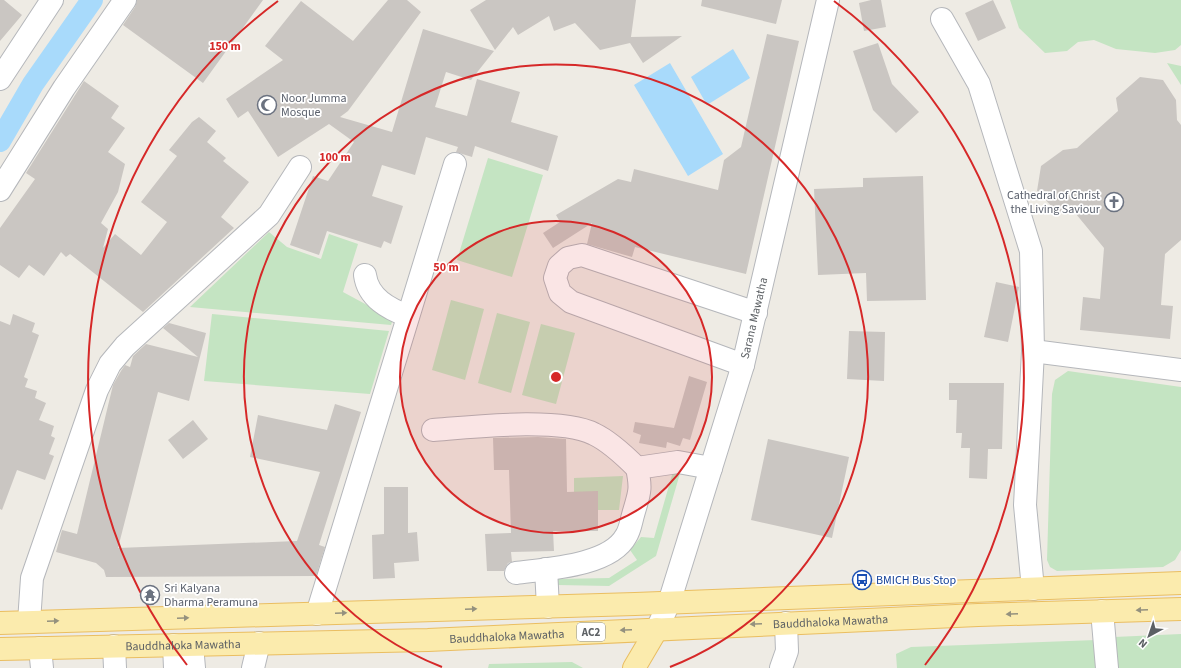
<svg xmlns="http://www.w3.org/2000/svg" width="1181" height="668" font-family="'Source Sans 3',sans-serif">
	<style>
		.green { fill: #c4e4c2 }
		.water { fill: #a8dafb }
		.lines { fill: none; stroke-linecap: round; stroke-linejoin: round }
		.canal { stroke: #a8dafb; stroke-width: 22 }
		.building { fill: #cac6c2 }
		.minor-casing { stroke: #b5b7bb; stroke-width: 24 }
		.major-casing { stroke: #eabe61; stroke-width: 24 }
		.minor { stroke: #fff; stroke-width: 22 }
		.major { stroke: #fbebad; stroke-width: 22 }
		.oneway { fill: #94917e }
		.ring { fill: none; stroke: #d62828; stroke-width: 2 }
		.labels { text-anchor: middle; stroke-width: 3.5; stroke-linejoin: round; paint-order: stroke }
		.shield { fill: #fff; stroke: #8d9092; stroke-width: 1 }
		.shield-label { font-size: 11px; font-weight: bold; fill: #5c6064 }
		.worship-label { font-size: 12px; fill: #5b616d; stroke: #fff; text-anchor: start }
		.street-label { font-size: 12px; fill: #5c6064; stroke: #fff }
		.transit-label { font-size: 12px; fill: #164399; stroke: #fff; text-anchor: start }
		.centre { fill: #d62828; stroke: #fff; stroke-width: 2 }
		.ring-label { font-size: 12px; text-anchor: middle; font-weight: bold; fill: #d62828; stroke: #fff; stroke-width: 3.5; stroke-linejoin: round; paint-order: stroke }
	</style>
	<rect width="100%" height="100%" fill="#eeebe4"/>
	<path class="green" d="M1010,0H1181V45L1175,50L1155,53L1116,49L1094,40L1078,42L1067,51L1045,53L1019,28Z
		M1167,63L1181,66V85Z
		M488,158L543,175L512,277L457,260Z
		M269,232L287,247L321,259L329,234L358,244L343,292L393,319L391,325L190,307Z
		M451,300L484,309L465,380L432,370Z
		M497,313L530,322L511,393L478,383Z
		M212,314L389,331L370,394L204,381Z
		M541,324L575,333L556,404L522,395Z
		M1068,371L1181,387V550L1175,560L1163,567L1057,571L1050,567L1047,560L1052,394L1055,380Z
		M674,468L681,470L656,556L609,586L558,585V579L609,578L637,560L630,550L641,537L654,538Z
		M623,476L619,510H598V492H574V478Z
		M1181,634V668H1117L1114,637Z
		M1096,640L1100,668H897L896,654L911,647Z
		M572,662L583,668H488L489,664Z"/>
	<path class="water" d="M733,49L750,78L707,105L691,77Z
		M670,63L723,154L688,176L634,85Z"/>
	<g class="lines">
		<path class="canal" d="M0,141L33,84L92,0"/>
	</g>
	<path class="building" d="M0,0H4L22,15L0,41Z
		M137,0H263L203,83L123,25L135,7Z
		M388,0H407L421,12L348,111L340,117L392,132L423,29L494,51L471,80L446,72L435,107L467,116L477,79L520,92L511,122L558,136L548,171L475,146L472,157L456,152L458,147L426,137L415,175L382,165L372,196L403,206L391,244L384,241L381,248L327,231L319,255L290,245L313,176L328,181L354,142L329,124L278,157L248,111L238,118L226,99L283,60L265,46L301,1L353,41Z
		M486,0H636L631,37L682,36L643,63L630,43L600,50L575,23L554,31L549,16L518,35L513,27L495,50L470,10Z
		M702,0H782L776,24L701,6Z
		M871,0H881L886,27L864,31L859,3Z
		M993,0L1006,28L978,41L965,13Z
		M767,34L799,41L746,274L635,247L632,257L587,244L592,223L553,248L543,233L560,222L556,215L618,179L631,182L634,169L718,190L724,160L741,147Z
		M878,43L892,84L919,112L896,133L873,110L853,51Z
		M1140,77L1163,80L1176,100L1177,120L1181,125V240L1165,254L1161,305L1173,306L1170,339L1080,330L1083,297L1100,299L1104,248L1076,214L1058,213L1037,191L1041,166L1063,150L1077,148L1118,111L1116,98Z
		M84,81L119,106L111,118L125,128L108,152L125,164L118,192L101,223L108,229L103,248L115,234L141,255L167,222L141,202L177,156L169,150L192,122L199,117L216,131L207,142L226,158L223,161L249,182L221,217L234,228L143,312L70,254L66,257L61,252L44,276L29,265L19,278L0,265V228L35,179L26,173Z
		M923,176L926,300L867,301L866,273L818,275L814,189L863,187V178Z
		M996,282L1019,287L1008,342L984,337Z
		M13,314L35,323L32,332L39,335L24,377L28,379L25,387L37,391L35,398L46,403L39,420L54,426L51,436L55,438L49,454L54,456L45,480L17,470L2,510L0,509V321L10,325Z
		M169,323L206,333L189,401L158,392L118,548L297,541L320,472L250,457L258,415L327,430L335,404L361,412L319,545L325,547L316,576L106,577L104,570L96,563L56,552L62,530L77,534L113,385L121,371L125,365L130,367L133,356L146,344L198,357L163,328Z
		M849,331L885,332L884,381L847,379Z
		M689,376L707,382L690,440L683,438L680,446L667,442L666,448L639,443L641,435L633,432L635,422L674,428Z
		M949,383H1004L1002,449H988L987,479L969,478L970,448H961L962,433H956L957,400H949Z
		M193,420L208,439L183,459L168,440Z
		M538,437L566,439L567,492L598,491V531H553L554,551L511,552L512,562L508,563L504,571H487L485,534L511,533L509,470H494L493,438Z
		M768,439L849,457L832,538L751,520Z
		M384,487H408V533L417,532L419,561L394,563L395,578L373,579L372,535L384,534Z"/>
	<g class="lines">
		<g class="minor-casing">
			<g id="minor">
				<path d="M942,19L979,84L1031,251L1033,351L1025,505L1033,589"/>
				<path d="M0,79L52,0"/>
				<path d="M0,190L64,88L125,0"/>
				<path d="M365,275C368,298 389,309 408,316"/>
				<path d="M1033,351L1181,370"/>
				<path d="M743,365L571,302L560,293L555,278L559,266L568,258L582,255L756,313"/>
				<path d="M433,430C472,427 560,417 594,434C609,441 624,455 637,468"/>
				<path d="M546,569L548,607"/>
				<path d="M516,573C546,569 610,566 626,536C630,530 631,522 633,515C639,493 642,491 637,468L678,462L711,468"/>
				<path d="M1102,611L1107,668"/>
				<path d="M317,614L455,164"/>
				<path d="M29,622L32,578L97,390L110,364L125,346L269,215L300,167"/>
				<path id="s1" d="M657,629L669,603L743,365L828,0"/>
				<path d="M174,645L175,668"/>
				<path d="M192,645L194,668"/>
				<path d="M114,646L115,668"/>
				<path d="M40,648L42,668"/>
				<path d="M253,668L259,643"/>
				<path d="M781,668L787,651L786,623"/>
			</g>
		</g>
		<g class="major-casing">
			<g id="major">
				<path d="M0,623L635,604L1181,583"/>
				<path id="s2" d="M0,649L428,640L978,615L1181,609"/>
				<path d="M634,668L657,629"/>
			</g>
		</g>
		<use href="#minor" class="minor"/>
		<use href="#major" class="major"/>
	</g>
	<defs><path id="oneway-solid" d="M-6-.8H1V-3.2L6.5 0L1 3.2V.8H-6Z"/></defs>
	<g class="oneway">
		<use href="#oneway-solid" transform="translate(471 609) rotate(-2)"/>
		<use href="#oneway-solid" transform="translate(1142 610) rotate(178)"/>
		<use href="#oneway-solid" transform="translate(341 613) rotate(-2)"/>
		<use href="#oneway-solid" transform="translate(1012 614) rotate(178)"/>
		<use href="#oneway-solid" transform="translate(183 618) rotate(-2)"/>
		<use href="#oneway-solid" transform="translate(53 621) rotate(-2)"/>
		<use href="#oneway-solid" transform="translate(756 624) rotate(178)"/>
		<use href="#oneway-solid" transform="translate(626 630) rotate(177)"/>
	</g>
	<circle cx="556" cy="377" r="156" fill="#d62828" fill-opacity=".12"/>
	<g class="ring">
		<circle cx="556" cy="377" r="156"/>
		<path d="M442 667A312 312 0 1 1 670 667"/>
		<path d="M187 665A468 468 0 0 1 278 1M834 1A468 468 0 0 1 925 665"/>
	</g>
	<defs>
		<g id="mosque-ring" transform="scale(1)"><circle r="9.5" fill="#fff" stroke="#6b7280" stroke-width="1.5"/><path d="M3.5-4.9A6 6 0 1 0 3.5 4.9A5 5 0 1 1 3.5-4.9Z" fill="#6b7280"/></g>
		<g id="church-ring" transform="scale(1)"><circle r="9.5" fill="#fff" stroke="#6b7280" stroke-width="1.5"/><path d="M-1.2-6h2.4v3.5h3.3v2.4h-3.3V6h-2.4V-.1h-3.3v-2.4h3.3Z" fill="#6b7280"/></g>
		<g id="bus-ring" transform="scale(1)"><circle r="9.5" fill="#fff" stroke="#1a4fb4" stroke-width="1.5"/><path d="M-5-6H5V4H4V6H2V4H-2V6H-4V4H-5ZM-3.5-4V0h7V-4ZM-3.5 1.2v1.5H-2V1.2ZM2 1.2v1.5H3.5V1.2Z" fill="#1a4fb4"/></g>
		<g id="temple-ring" transform="scale(1)"><circle r="9.5" fill="#fff" stroke="#6b7280" stroke-width="1.5"/><path d="M0-6L5-2H3V0L6.5 2.5H4V6H1.5V3h-3V6H-4V2.5H-6.5L-3 0V-2H-5Z" fill="#6b7280"/></g>
	</defs>
	<g fill-rule="evenodd">
		<use href="#mosque-ring" x="267" y="105"/>
		<use href="#church-ring" x="1114" y="202"/>
		<use href="#bus-ring" x="862" y="580"/>
		<use href="#temple-ring" x="150" y="595"/>
	</g>
	<g class="labels">
		<rect class="shield" x="577" y="623" width="28" height="18" rx="3"/>
		<g class="shield-label">
			<text x="591" y="636">AC2</text>
		</g>
		<g class="worship-label">
			<text x="281" y="102">Noor Jumma<tspan x="281" dy="14">Mosque</tspan></text>
			<text x="1100" y="199" text-anchor="end">Cathedral of Christ<tspan x="1100" dy="14">the Living Saviour</tspan></text>
			<text x="164" y="592">Sri Kalyana<tspan x="164" dy="14">Dharma Peramuna</tspan></text>
		</g>
		<g class="street-label">
			<text dy="4" stroke="none"><textPath href="#s1" startOffset="326">Sarana Mawatha</textPath></text>
			<text dy="4" stroke="none"><textPath href="#s2" startOffset="831">Bauddhaloka Mawatha</textPath></text>
			<text dy="4" stroke="none"><textPath href="#s2" startOffset="507">Bauddhaloka Mawatha</textPath></text>
			<text dy="4" stroke="none"><textPath href="#s2" startOffset="183">Bauddhaloka Mawatha</textPath></text>
		</g>
		<g class="transit-label">
			<text x="876" y="584">BMICH Bus Stop</text>
		</g>
	</g>
	<circle cx="556" cy="377" r="6" class="centre"/>
	<g class="ring-label">
		<text x="225" y="50">150 m</text>
		<text x="335" y="161">100 m</text>
		<text x="446" y="271">50 m</text>
	</g>
	<g transform="translate(1149 636) rotate(220)" stroke="#ffffff" stroke-width="3" paint-order="stroke">
	<path d="M0-3L7 15L0 10L-7 15Z" fill="#5c6064"/>
	<text y="-6" font-size="11" font-weight="bold" text-anchor="middle" fill="#5c6064">N</text>
	</g>
</svg>
